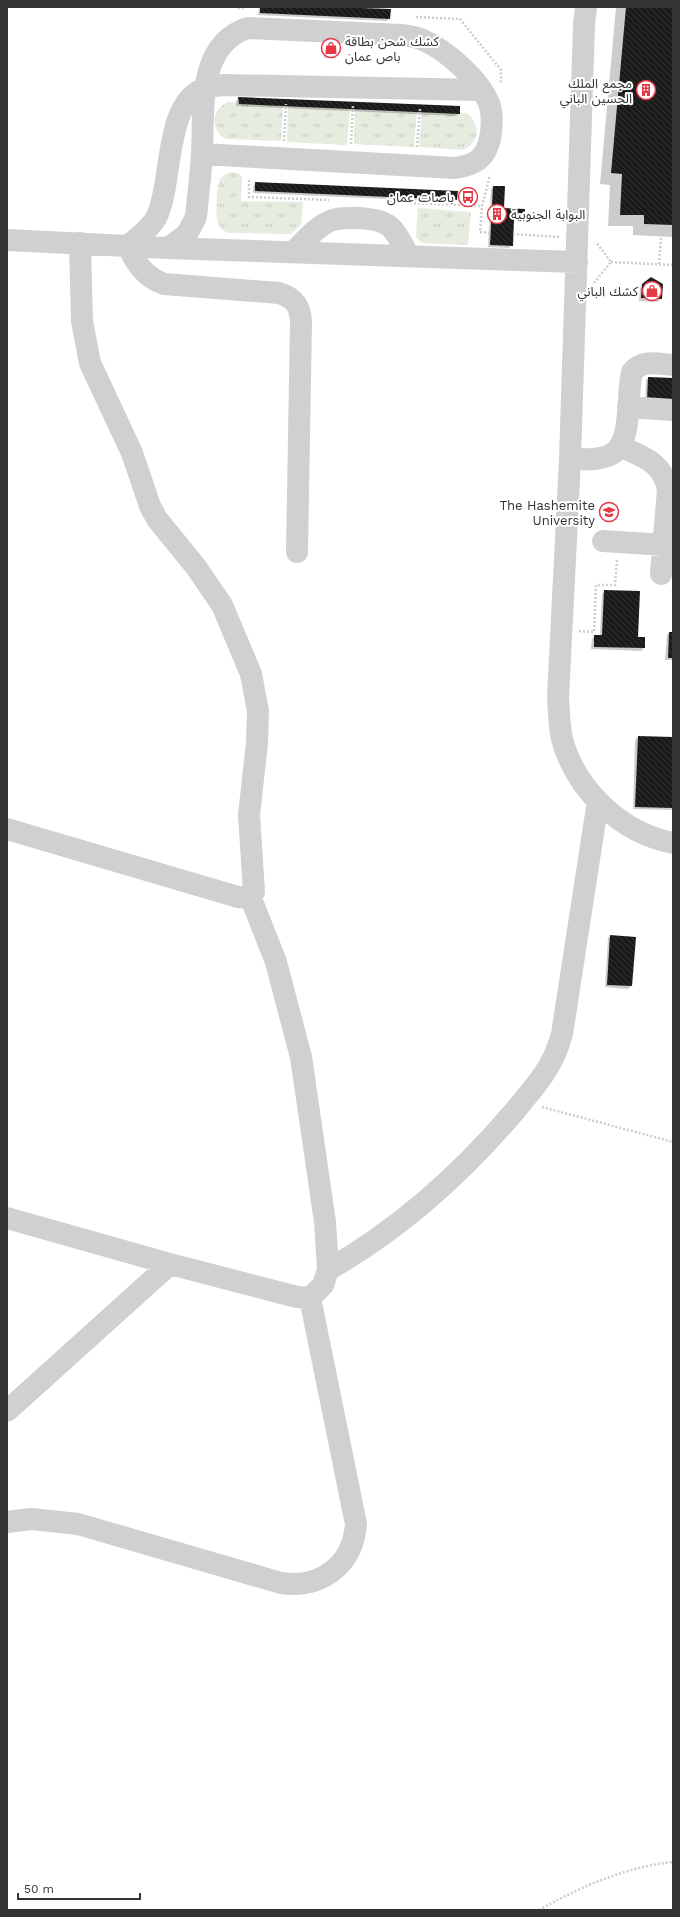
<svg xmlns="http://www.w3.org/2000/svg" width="680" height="1917" font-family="'Work Sans','Noto Sans Arabic',sans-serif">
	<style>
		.grass { fill: url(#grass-tufts) }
		.shadow { fill: #0003 }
		.building { fill: url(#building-back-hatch) }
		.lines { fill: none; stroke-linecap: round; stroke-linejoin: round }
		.path { stroke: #cdcdcd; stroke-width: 2.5; stroke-dasharray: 2 2; stroke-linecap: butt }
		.minor { stroke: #d0d0d0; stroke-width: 22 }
		.labels { text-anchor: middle; stroke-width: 4; stroke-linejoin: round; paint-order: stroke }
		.poi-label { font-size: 13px; fill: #333; stroke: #fff; text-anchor: end }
	</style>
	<defs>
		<pattern id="grass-tufts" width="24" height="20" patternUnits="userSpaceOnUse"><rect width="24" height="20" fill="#e6ecdf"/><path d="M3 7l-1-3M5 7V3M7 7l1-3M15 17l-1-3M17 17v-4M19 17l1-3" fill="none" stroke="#c6cbc0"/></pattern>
		<pattern id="building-back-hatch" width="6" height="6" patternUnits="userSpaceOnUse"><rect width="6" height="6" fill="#1a1a1a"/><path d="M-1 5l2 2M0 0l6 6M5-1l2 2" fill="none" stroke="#333"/></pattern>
	</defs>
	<rect width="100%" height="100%" fill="#fff"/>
	<path class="grass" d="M228,102L283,105L281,141L225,139C210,128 211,110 228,102Z
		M288,105L350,108L347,145L287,142Z
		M355,107L417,110L414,147L354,144Z
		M422,110L466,113C481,123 480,142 463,150L419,147Z
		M230,172L238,173L242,177L241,201L303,202L301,225L291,234L229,233C224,231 220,229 218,223C215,216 217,190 219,182C220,177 226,174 230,172Z
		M418,208L471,212L468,245L422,243L416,237Z"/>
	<path class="shadow" d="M259,7H307L389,18L387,21L258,15Z
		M616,7H673V237L633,235V226H608L610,185L600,184Z
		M327,46L333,56L331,58H324V49Z
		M239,98L459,113L456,116L236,106V101Z
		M256,183L456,200L454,202L253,193V186Z
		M493,187L503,209L523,219L521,222L513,221L512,245L509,248L488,247L491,189Z
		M643,285L661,299L658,302L639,301L640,288Z
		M648,378L673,379L645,404L646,380Z
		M604,591L644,648L641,651L591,649L592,639L594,636H600L602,594Z
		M669,633H673V660H665L667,635Z
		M638,737L673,738V810L633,809L635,740Z
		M611,936L635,937L631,986L628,989L605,987L608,938Z"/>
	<path class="building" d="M260,7H333L391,9L390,19L260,13Z
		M626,7H673V225L644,224V215H620L622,174L611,173Z
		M327,45L335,46L334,56H326Z
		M238,97L460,106V114L239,104Z
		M255,182L458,191L457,200L255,191Z
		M493,186H505L504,208L525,209L524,220L514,219L513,246L490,245Z
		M651,277L663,284L662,299L641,298L642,284Z
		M648,377L673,378V402L647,401Z
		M604,590L640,591L638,637H645V648L594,647V635H602Z
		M669,632H673V658H668Z
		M638,736L673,737V808L635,807Z
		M610,935L636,937L632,986L607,985Z"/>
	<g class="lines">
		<path class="path" d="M238,8H245
			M416,17L460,19L501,70V84
			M284,141L286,104
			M351,144L353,105
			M417,147L420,108
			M249,180V197L329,200
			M386,202L482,206
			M490,233L480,232L482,206L490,175
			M513,234L559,237
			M611,262L673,265
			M659,264L662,225
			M594,283L611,262L596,242
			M579,631L594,632L596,585H615L617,560
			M542,1107L673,1142
			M539,1910C580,1887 625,1867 673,1862"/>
		<path class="minor" d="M586,7L584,25L570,459L558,697C559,711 559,726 562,739C576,791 622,833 673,843
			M7,240L168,248L577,262
			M168,248L187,234L196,217C198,195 201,174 202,153C204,110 197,44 248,28L402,35C409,36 417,37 423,40C446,50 479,79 489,103C493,114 492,128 490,139C485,160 474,165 455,168L202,154
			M293,252C304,242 315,228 328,222C337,217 346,218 356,218C391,219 393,227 409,256
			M628,407L673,410
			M620,446C643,457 663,462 668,490L661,574
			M570,459C582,459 598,461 610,455C634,444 626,394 632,372C642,359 658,364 673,365
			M603,541L664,545
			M297,552L301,322C300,306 295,298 279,293L164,284C145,277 136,264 128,246C137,238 150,229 156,218C174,182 163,103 205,88C210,86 217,86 223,85L482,90
			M7,829L238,897L248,898L254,892L249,815L257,743L258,711L251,674L222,605L196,567L157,519L150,506L132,453L90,363L82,321L80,243
			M7,1218L170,1264L297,1297L310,1298L323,1285L328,1270L325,1222L301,1057L276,962L250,896
			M328,1270C398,1230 461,1174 513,1113C528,1095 546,1075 555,1054C558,1047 560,1040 562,1034L598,801
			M7,1411L170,1264
			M7,1522L31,1519L78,1524L281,1583C321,1589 353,1565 356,1524L310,1298"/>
	</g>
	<defs>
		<g id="shop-ring" transform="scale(1)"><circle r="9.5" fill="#fff" stroke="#e63946" stroke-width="1.5"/><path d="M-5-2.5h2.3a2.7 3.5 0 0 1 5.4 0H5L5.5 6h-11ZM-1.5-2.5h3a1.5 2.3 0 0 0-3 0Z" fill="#e63946"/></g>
		<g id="building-ring" transform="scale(1)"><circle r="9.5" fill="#fff" stroke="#e63946" stroke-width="1.5"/><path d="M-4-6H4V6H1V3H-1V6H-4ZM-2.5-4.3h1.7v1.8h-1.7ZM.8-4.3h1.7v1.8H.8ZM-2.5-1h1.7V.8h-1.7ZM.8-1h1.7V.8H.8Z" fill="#e63946"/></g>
		<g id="bus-ring" transform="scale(1)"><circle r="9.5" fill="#fff" stroke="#e63946" stroke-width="1.5"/><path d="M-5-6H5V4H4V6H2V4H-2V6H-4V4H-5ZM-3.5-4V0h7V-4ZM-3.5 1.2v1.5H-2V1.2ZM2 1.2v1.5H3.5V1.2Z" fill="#e63946"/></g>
		<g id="university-ring" transform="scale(1)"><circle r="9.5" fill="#fff" stroke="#e63946" stroke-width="1.5"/><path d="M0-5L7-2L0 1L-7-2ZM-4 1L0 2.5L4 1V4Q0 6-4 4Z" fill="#e63946"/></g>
	</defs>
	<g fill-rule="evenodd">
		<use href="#shop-ring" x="331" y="48"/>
		<use href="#building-ring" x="646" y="90"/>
		<use href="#bus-ring" x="468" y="197"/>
		<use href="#building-ring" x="497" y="214"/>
		<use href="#shop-ring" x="652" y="291"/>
		<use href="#university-ring" x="609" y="512"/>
	</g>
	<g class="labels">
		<g class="poi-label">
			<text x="345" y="46" text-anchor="start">كشك شحن بطاقة<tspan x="345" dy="15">باص عمان</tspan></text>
			<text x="632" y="88">مجمع الملك<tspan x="632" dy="15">الحسين الباني</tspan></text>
			<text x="454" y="202">باصات عمان</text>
			<text x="511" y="219" text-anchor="start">البوابة الجنوبية</text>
			<text x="638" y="296">كشك الباني</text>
			<text x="595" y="510">The Hashemite<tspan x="595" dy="15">University</tspan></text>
		</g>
	</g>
	<rect width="680" height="1917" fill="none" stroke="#333333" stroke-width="16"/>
	<path d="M18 1893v6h122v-6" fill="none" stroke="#333333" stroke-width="2"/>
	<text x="24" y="1893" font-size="12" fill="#333333" stroke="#ffffff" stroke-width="3" paint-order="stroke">50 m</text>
</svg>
